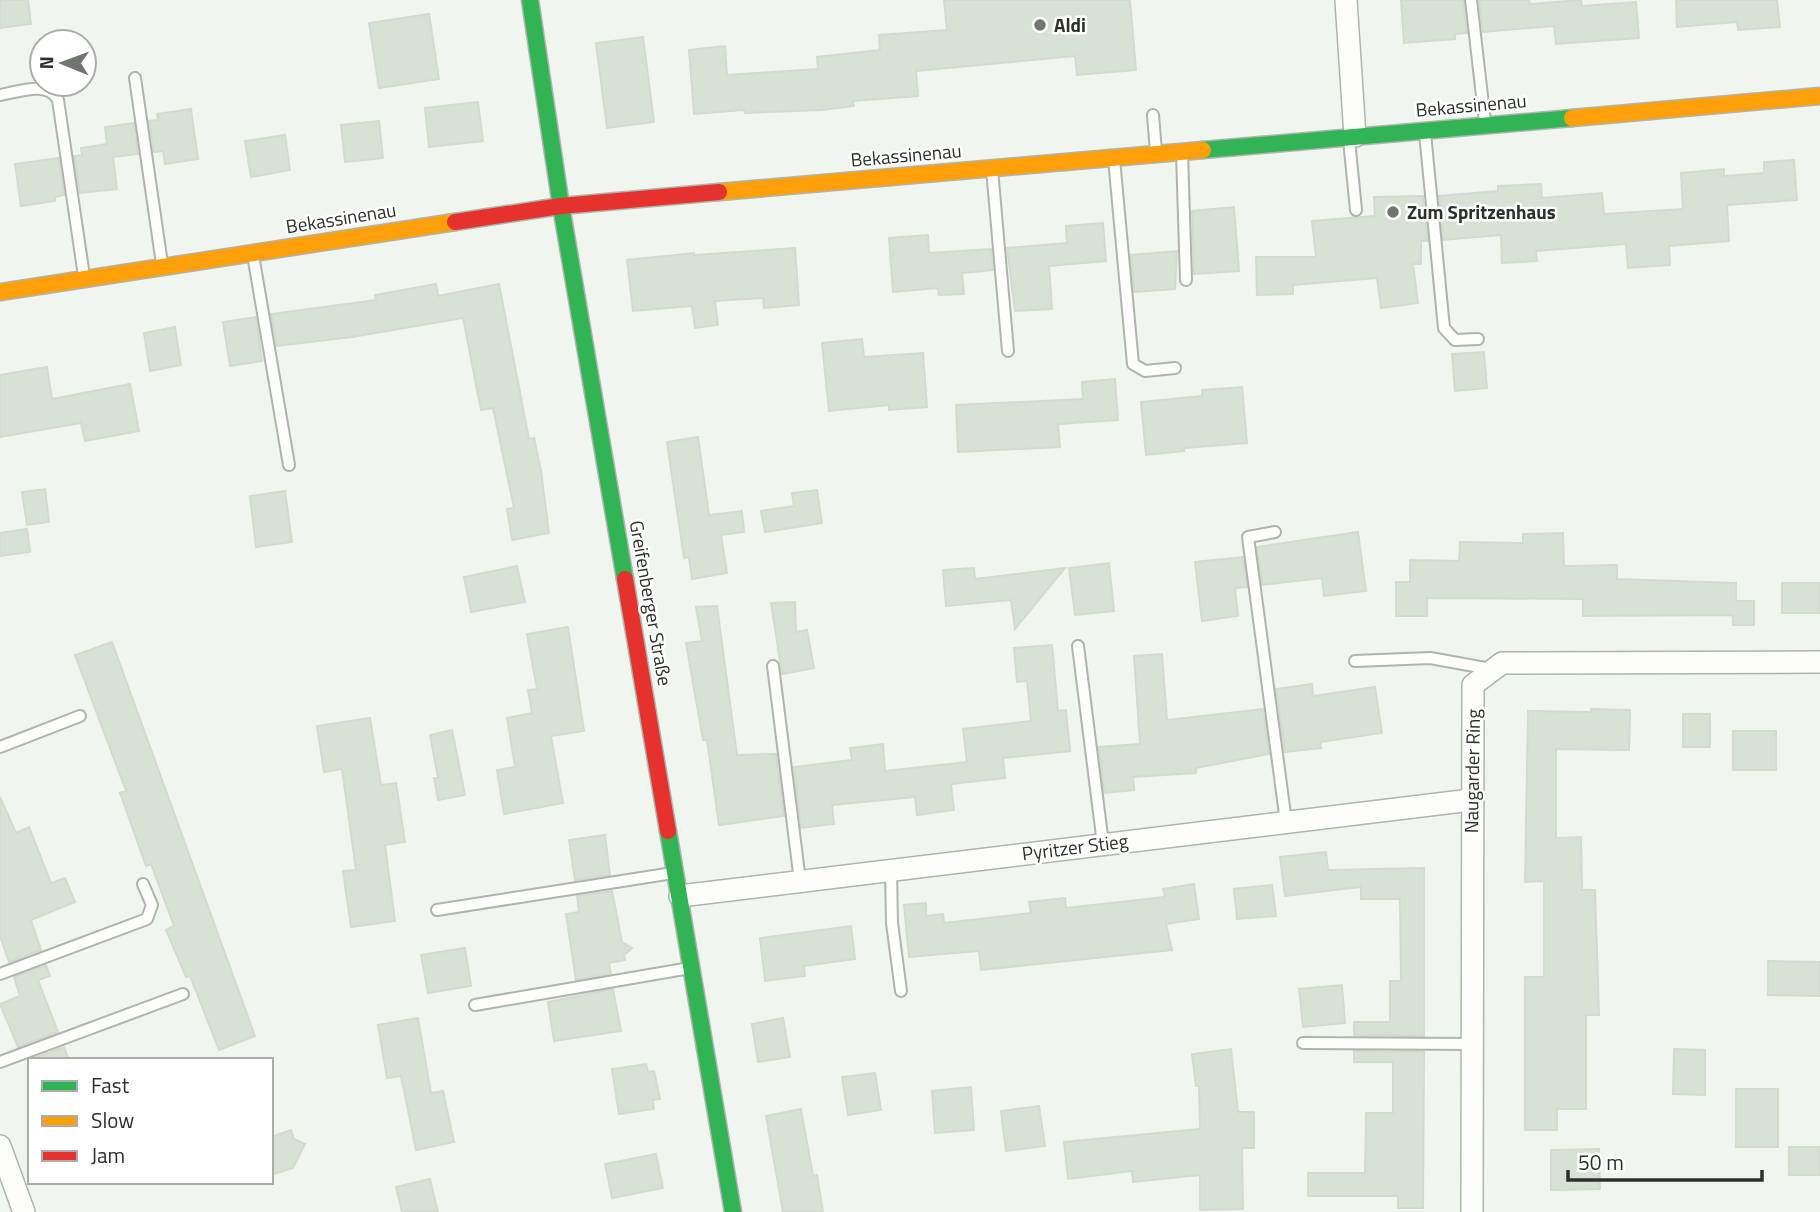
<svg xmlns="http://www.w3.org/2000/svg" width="1820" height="1212" font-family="'Titillium Web',sans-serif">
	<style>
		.building { fill: #d7e1d4; stroke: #d4d9d2; stroke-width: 2 }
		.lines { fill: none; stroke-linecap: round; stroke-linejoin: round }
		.lane-casing { stroke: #afb4ad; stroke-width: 14 }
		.street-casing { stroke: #afb4ad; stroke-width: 24 }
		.fast-casing { stroke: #afb4ad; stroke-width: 19 }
		.slow-casing { stroke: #afb4ad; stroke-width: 19 }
		.jam-casing { stroke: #afb4ad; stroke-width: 19 }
		.lane { stroke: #fdfefc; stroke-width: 10 }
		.street { stroke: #fdfefc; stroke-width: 21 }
		.fast { stroke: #30b455; stroke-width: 16 }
		.slow { stroke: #ff9f0a; stroke-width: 16 }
		.jam { stroke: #e5322d; stroke-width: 16 }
		.poi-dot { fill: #70766f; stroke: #fff; stroke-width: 2.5 }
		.labels { text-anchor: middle; stroke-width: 5; stroke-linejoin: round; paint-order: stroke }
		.poi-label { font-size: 19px; font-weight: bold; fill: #2c312b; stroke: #fff; text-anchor: start }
		.street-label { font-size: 19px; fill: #2c312b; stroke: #fff }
	</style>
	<rect width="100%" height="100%" fill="#eff6ed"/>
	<path class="building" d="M0,0H28L31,24L0,28Z
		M944,0H1130L1136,70L1077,75L1075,56L916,71L918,96L853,101L854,106L822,110L745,113L744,110L694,114L689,50L725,46L727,75L818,69L817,57L880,50L879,35L947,30Z
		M1401,0H1463L1467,33L1455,34V39L1404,43Z
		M1479,0H1529L1530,4L1581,0L1582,6L1636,2L1639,38L1556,44L1554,26L1483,32Z
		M1676,0H1777L1780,27L1738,30L1737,22L1677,27Z
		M429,14L439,79L379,88L369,23Z
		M643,37L654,122L607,128L596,43Z
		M478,102L483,141L429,147L425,108Z
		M191,109L198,159L165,164L163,151L154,152L149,121L158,120L157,114Z
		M379,121L383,158L345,162L341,125Z
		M134,123L138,154L113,157L117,189L80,193L74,156L82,155L81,148L107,144L105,127Z
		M285,135L290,170L251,177L245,141Z
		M59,158L64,195L55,197V201L21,206L15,164Z
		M1794,160L1797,200L1727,205L1729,241L1669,246L1670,265L1628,268L1626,244L1536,251L1537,261L1502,263L1501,235L1443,240L1439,196L1498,191V186L1541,184L1542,198L1602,193L1604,214L1683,209L1681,173L1724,169V176L1764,173V162Z
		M1423,196L1428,241H1421V264H1413L1418,303L1381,308L1377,278L1293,285V294L1257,295L1256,257H1316L1312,221L1375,216L1374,197Z
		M1234,207L1239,271L1194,274L1192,211Z
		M1103,223L1106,261L1049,266L1052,309L1015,311L1007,248L1067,243L1066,226Z
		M928,235L929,253L991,249L993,270L962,273L964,294L939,295L938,288L893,292L889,238Z
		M795,248L799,305L764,308L763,298L715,301L718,325L695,328L692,306L633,311L627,260L694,253V255Z
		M1177,251L1175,289L1134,292L1131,255Z
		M436,284L438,296L499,284L529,439L534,438L541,471L549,533L512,540L507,509L514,508L493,408L481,410L463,318L352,337L277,346L271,314L376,300L375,295Z
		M256,317L262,361L230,366L223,322Z
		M175,327L181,365L150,371L144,333Z
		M862,339L864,357L923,353L927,407L889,410V405L829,411L822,343Z
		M1484,352L1487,388L1455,391L1452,354Z
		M47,367L52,399L130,384L139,431L85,441L81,423L0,437V375Z
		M1115,379L1118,420L1058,424L1060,447L958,452L956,405L1083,399L1082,382Z
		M1242,387L1247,443L1184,448V451L1146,455L1141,402L1202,396V390Z
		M698,437L709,515L742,511L744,532L721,535L727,573L692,579L689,557L684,558L667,442Z
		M45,489L49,522L27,525L22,492Z
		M817,490L822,523L765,532L761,511L794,506L792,493Z
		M285,491L292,542L256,547L250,496Z
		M27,529L30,552L0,556V533Z
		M1358,532L1366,591L1324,596L1322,578L1262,585L1257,547Z
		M1563,533L1564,566L1617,565V579L1736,583V601H1754V625H1733V615L1583,616V599L1427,598V616H1396V582H1410V560L1459,561L1460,542L1523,543V534Z
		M1243,557L1247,587L1235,588L1238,616L1202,621L1195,562Z
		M1109,563L1114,611L1075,615L1069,568Z
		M517,566L525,602L471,612L464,577Z
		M974,568L975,579L1065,568L1015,629L1011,600L946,606L943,570Z
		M1782,583H1820V613H1782Z
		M795,602L796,632L807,630L814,668L782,674L771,603Z
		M717,606L737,755L776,754L784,816L719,825L707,740H703L686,643L702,641L696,607Z
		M568,627L584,731L551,736L563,803L504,814L497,770L515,767L507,718L532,713L528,690L537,689L527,634Z
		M112,642L255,1036L219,1050L190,976L186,977L166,930L174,926L151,864L146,866L120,793L126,791L75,655Z
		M1052,645L1058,711L1066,710L1070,751L1003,758L1005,778L951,784L954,810L917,815L915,797L832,805L834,824L801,828L794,767L852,760L850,748L883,744L885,771L967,762L963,729L1031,721L1027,681L1017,682L1014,648Z
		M1162,654L1167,720L1263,709L1269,754L1196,768V773L1133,777L1134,790L1104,793L1099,747L1140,744L1134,656Z
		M1312,684L1313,696L1375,687L1382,733L1320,742L1321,748L1285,752L1276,689Z
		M1591,709L1630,710L1629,750L1556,749V838L1581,837L1582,890H1595L1599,1015H1586V1109H1557V1130H1525V977H1544V881L1525,882L1528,711L1591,712Z
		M1683,714H1710V747H1683Z
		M370,718L381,785L396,783L405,842L385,845L395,921L351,927L343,871L356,870L342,769L324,772L317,726Z
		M452,730L465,795L438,800L434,778H438L430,735Z
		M1733,731H1776V770H1733Z
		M0,797L16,833L29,827L51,883L65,878L75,902L31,920L41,950L9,962L0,936Z
		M605,835L610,875L575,880L569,840Z
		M1326,852L1328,870L1424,868V1036L1354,1035V1022H1390V981H1401L1400,899H1361V887L1285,896L1280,857Z
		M1194,884L1199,919L1166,924L1172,950L981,970L979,951L909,957L904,905L926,903V916L943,914L944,923L1031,913L1029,902L1065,898L1066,908L1165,897L1163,889Z
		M1272,885L1276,916L1237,919L1234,889Z
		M612,891L622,942L632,948L624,955L625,960L609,963L611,974L576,980L566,914L579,912L577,896Z
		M851,926L855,959L804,966L805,976L765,981L760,938Z
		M465,948L471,986L428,993L421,955Z
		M1768,961L1820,962V996L1768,995Z
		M46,965L50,976L38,980L58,1032L18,1047L0,1004L20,996L14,977Z
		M1342,985L1345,1023L1303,1027L1299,989Z
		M613,989L621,1031L554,1041L548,1002Z
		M418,1018L431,1093L443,1091L454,1142L416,1150L401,1076L387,1078L378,1025Z
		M783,1018L790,1057L758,1062L752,1024Z
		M64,1047L69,1060H29Z
		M1231,1049L1238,1112H1254V1148H1242L1243,1209L1200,1210V1175L1133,1182L1132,1171L1068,1179L1064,1142L1200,1129L1199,1086H1196L1192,1054Z
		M1674,1049L1705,1050V1095L1673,1094Z
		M1354,1051L1424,1052L1423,1208H1398V1196H1308V1173H1365L1366,1113H1393V1062H1354Z
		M646,1064L648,1072L654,1071L660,1099L653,1100L654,1109L619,1114L612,1069Z
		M875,1073L881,1110L848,1115L842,1077Z
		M971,1087L974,1130L935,1133L932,1091Z
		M1736,1089H1778V1147H1736Z
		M1039,1106L1045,1146L1006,1151L1001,1111Z
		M801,1109L813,1176L817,1175L823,1212H783L766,1116Z
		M291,1130L294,1139L305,1144L293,1168L271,1175V1137Z
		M1789,1147H1820V1175H1789Z
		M1599,1149L1600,1189L1551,1190V1150Z
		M656,1154L663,1188L612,1198L605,1164Z
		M430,1179L438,1212H402L396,1187Z"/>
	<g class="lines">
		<g class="lane-casing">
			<path id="lane" d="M1471,0L1485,122
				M135,78L162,264
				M0,95C18,92 48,80 58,100L84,276
				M1153,115L1156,152
				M1425,133L1444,328L1455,340L1478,339
				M1349,140L1356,210
				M1182,153L1186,280
				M1114,159L1133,364L1145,371L1175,368
				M992,169L1008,351
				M253,255L289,465
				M1275,532L1248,537L1286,822
				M1078,646L1103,844
				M1355,661L1430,658L1491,669
				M773,666L800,881
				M0,747L80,716
				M891,870L892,923L901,991
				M437,910L673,873
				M0,974L147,919L152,905L143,884
				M475,1005L690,968
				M1303,1043L1472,1044
				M0,1062L183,994"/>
		</g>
		<g class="street-casing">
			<path id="street" d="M1346,0L1355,136
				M680,896L1471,800
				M0,1146L24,1212
				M1472,1212L1473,685L1502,663L1820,662"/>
		</g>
		<g class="fast-casing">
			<path id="fast" d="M530,0L561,206L625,579
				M1203,150L1572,118
				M668,831L733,1212"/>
		</g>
		<g class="slow-casing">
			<path id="slow" d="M1572,118L1820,96
				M719,192L1203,150
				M0,292L455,222"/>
		</g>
		<g class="jam-casing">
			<path id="jam" d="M455,222L561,206L719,192
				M625,579L668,831"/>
		</g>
		<use href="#lane" class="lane"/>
		<use href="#street" class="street"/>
		<use href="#fast" class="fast"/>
		<use href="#slow" class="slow"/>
		<use href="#jam" class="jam"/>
	</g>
	<g class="poi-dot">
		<circle cx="1040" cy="25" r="7"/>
		<circle cx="1393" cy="212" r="7"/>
	</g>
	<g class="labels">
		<g class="poi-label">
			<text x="1054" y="32">Aldi</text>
			<text x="1407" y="219">Zum Spritzenhaus</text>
		</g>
		<g class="street-label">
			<text transform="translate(1471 105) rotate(-5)" y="7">Bekassinenau</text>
			<text transform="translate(906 155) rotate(-5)" y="7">Bekassinenau</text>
			<text transform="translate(341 218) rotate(-9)" y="7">Bekassinenau</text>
			<text transform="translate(651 603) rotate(80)" y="7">Greifenberger Straße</text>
			<text transform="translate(1472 771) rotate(-89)" y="7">Naugarder Ring</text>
			<text transform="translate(1075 847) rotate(-7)" y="7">Pyritzer Stieg</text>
		</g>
	</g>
	<rect x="28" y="1058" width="245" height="126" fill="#ffffff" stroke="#abadaa" stroke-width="2"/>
	<rect x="42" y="1081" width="35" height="10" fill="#30b455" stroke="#abadaa" stroke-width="2"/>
	<text x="91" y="1093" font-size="21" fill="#2c312b">Fast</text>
	<rect x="42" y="1116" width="35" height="10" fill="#ff9f0a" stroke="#abadaa" stroke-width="2"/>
	<text x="91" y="1128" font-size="21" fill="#2c312b">Slow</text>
	<rect x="42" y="1151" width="35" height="10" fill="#e5322d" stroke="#abadaa" stroke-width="2"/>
	<text x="91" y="1163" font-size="21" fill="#2c312b">Jam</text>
	<g transform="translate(63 63) rotate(271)"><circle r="33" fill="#ffffff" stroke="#abadaa" stroke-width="2"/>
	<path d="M0-5L12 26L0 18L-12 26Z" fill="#70766f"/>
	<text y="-10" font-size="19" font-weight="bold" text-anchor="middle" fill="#2c312b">N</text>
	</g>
	<path d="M1568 1170v10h194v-10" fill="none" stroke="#2c312b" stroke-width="3.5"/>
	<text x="1578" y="1170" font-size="21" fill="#2c312b" stroke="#ffffff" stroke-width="5" paint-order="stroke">50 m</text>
</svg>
